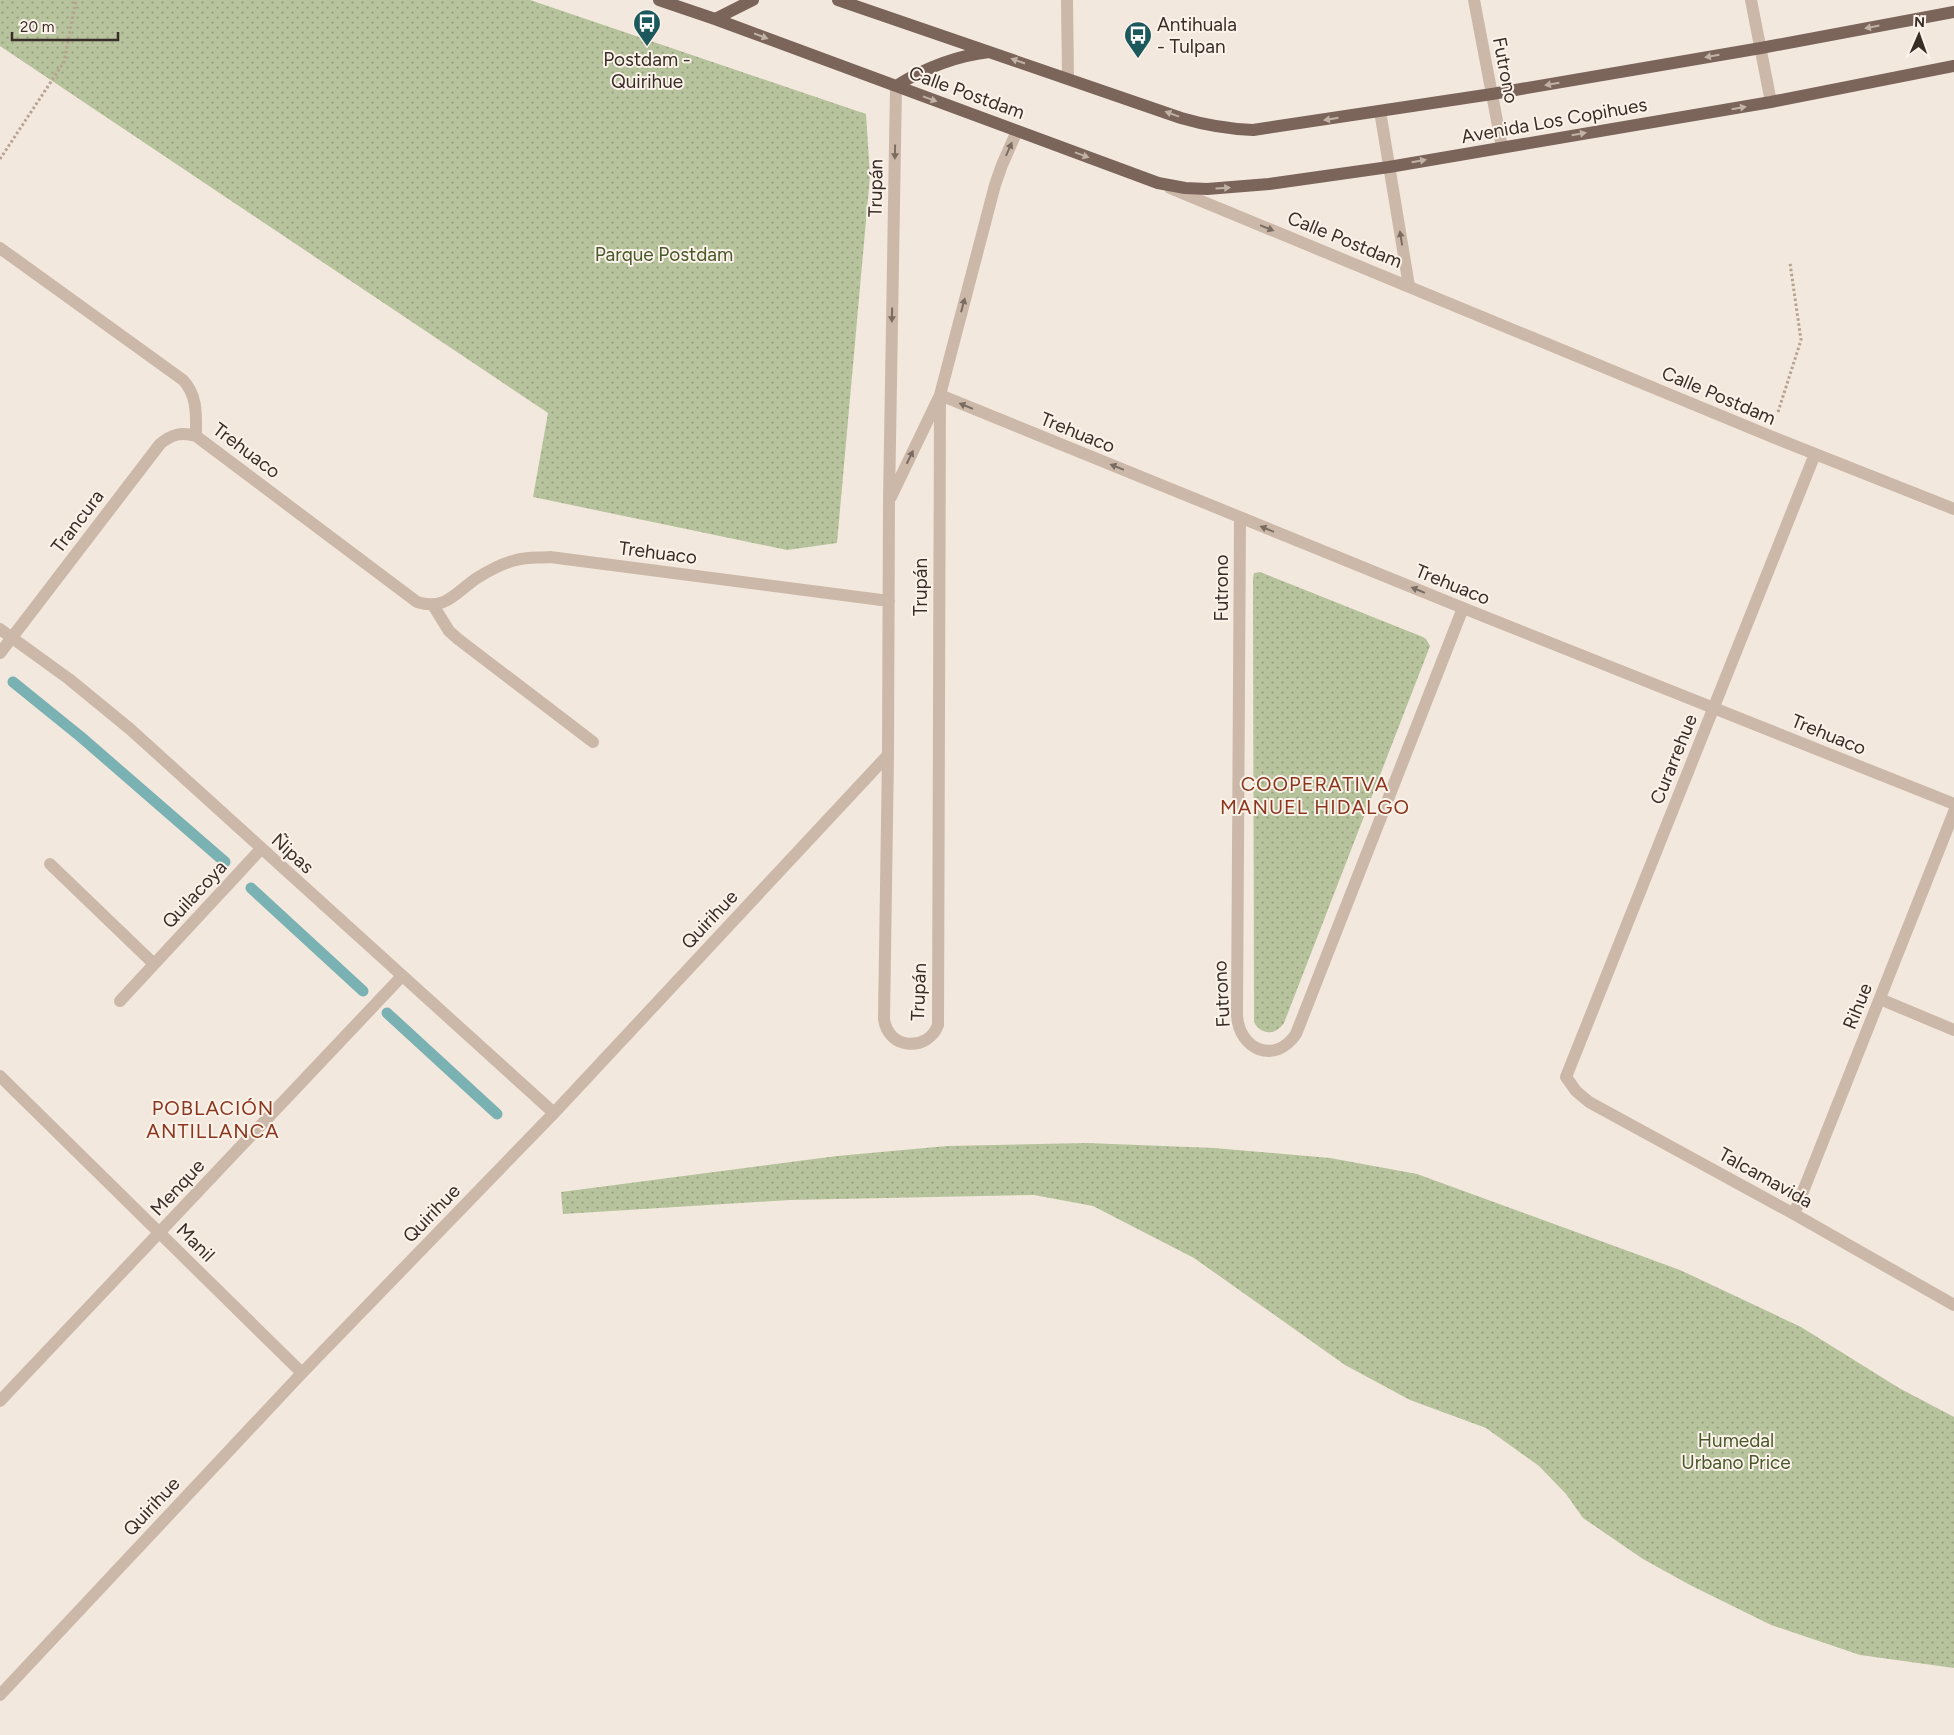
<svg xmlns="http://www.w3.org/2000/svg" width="1954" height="1735" font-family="Figtree,sans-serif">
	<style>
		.park { fill: url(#park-dots) }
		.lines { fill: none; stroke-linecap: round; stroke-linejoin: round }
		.stream { stroke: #7ab1b2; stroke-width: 11 }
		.path { stroke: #b8a292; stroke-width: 3; stroke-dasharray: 2.5 2.5; stroke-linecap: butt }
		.minor { stroke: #ccb8a8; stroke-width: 12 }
		.major { stroke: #7b6459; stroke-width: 12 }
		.oneway { fill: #c1b2a8 }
		.oneway2 { fill: #7b6c62 }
		.labels { text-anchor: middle; stroke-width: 4; stroke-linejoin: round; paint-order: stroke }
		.poi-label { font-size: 19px; fill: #392d28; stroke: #fbf2e9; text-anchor: start }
		.street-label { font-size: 19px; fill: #392d28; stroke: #fbf2e9 }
		.park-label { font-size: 19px; fill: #48582b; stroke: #fbf2e9 }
		.neighbourhood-label { font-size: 20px; letter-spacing: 1px; fill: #8b361e; stroke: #fbf2e9 }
	</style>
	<defs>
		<pattern id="park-dots" width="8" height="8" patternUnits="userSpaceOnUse" patternTransform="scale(1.25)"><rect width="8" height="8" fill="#b7c39c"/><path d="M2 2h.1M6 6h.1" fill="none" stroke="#969f7f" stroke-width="1.8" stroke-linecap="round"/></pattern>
	</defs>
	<rect width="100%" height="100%" fill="#f3e8dd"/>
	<path class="park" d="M0,0H530L866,114L870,176L837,543L787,550L533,497L548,413L0,46Z
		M1260,572L1423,637L1426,639L1430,646L1284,1023C1275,1036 1261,1035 1254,1022L1253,578L1254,573Z
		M1087,1143L1214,1148L1330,1158L1417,1174L1680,1270L1801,1327L1899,1388L1954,1417V1668L1860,1655L1771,1625L1690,1585L1643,1559L1583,1518L1566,1494L1539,1466L1486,1428L1410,1400L1345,1365L1194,1258L1093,1206L1034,1195L790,1200L563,1214L561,1192L837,1156L947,1146Z"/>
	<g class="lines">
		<path class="stream" d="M13,682L81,737L225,862
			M251,888L363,991
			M387,1013L497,1114"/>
		<path class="path" d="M0,159L64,62L76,0
			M1778,412L1801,340L1790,263"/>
		<path class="minor" d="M1067,0L1068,78
			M1474,0L1502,147
			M1751,0L1771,102
			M896,86L889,501L888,755L884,1019C888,1050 928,1052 938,1025L940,395L1463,608L1954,804
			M1380,111L1409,286
			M1170,188L1770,436L1954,509
			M0,248L183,380C198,396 196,416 196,436
			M1815,454L1566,1077L1576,1091L1589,1102L1794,1214L1954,1305
			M891,497L940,395L995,185L1002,165L1017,131
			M1240,518L1237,1015C1239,1050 1275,1065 1296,1034L1463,608
			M433,605L449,631L458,639L593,742
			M0,629L69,679L130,729L554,1113
			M0,653L160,444C172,434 181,432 196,436L417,602C446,611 456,592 477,578C488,571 504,563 516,560C526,557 539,558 550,557L889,601
			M50,864L154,964
			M1880,999L1954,1030
			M120,1001L261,849
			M0,1076L302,1373
			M1794,1214L1954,812
			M0,1401L402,976
			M0,1695L302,1373L554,1113L888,755"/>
		<path class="major" d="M659,0L715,19L1158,183L1185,188L1207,189L1269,184L1389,167L1771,102L1954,66
			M838,0L1181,118C1205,125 1228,129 1253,130L1492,94L1761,48L1954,12
			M715,19L753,0
			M896,86C925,68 954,56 989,52"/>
	</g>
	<defs><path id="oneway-solid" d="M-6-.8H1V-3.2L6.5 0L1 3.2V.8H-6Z" transform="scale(1.25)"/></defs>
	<g class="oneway">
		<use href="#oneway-solid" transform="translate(1872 27) rotate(169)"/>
		<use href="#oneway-solid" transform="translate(761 36) rotate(21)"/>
		<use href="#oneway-solid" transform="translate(1712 56) rotate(170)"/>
		<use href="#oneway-solid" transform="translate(1018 61) rotate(-161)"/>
		<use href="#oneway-solid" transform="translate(1552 84) rotate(170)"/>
		<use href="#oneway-solid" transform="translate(930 99) rotate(20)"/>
		<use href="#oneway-solid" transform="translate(1739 108) rotate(-10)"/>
		<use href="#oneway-solid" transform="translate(1172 114) rotate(-160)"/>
		<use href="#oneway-solid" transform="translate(1331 119) rotate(171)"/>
		<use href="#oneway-solid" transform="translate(1579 134) rotate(-10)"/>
		<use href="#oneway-solid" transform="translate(1082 155) rotate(20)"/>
		<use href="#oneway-solid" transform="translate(1419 161) rotate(-10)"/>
		<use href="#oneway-solid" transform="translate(1223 188) rotate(-3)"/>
	</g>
	<g class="oneway2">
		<use href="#oneway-solid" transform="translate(1009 149) rotate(-66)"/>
		<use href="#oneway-solid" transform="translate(895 152) rotate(91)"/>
		<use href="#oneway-solid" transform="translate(1267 228) rotate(22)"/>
		<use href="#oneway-solid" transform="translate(1401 238) rotate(-99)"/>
		<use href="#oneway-solid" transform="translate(963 305) rotate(-75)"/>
		<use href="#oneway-solid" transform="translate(892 315) rotate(91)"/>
		<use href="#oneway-solid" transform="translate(966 406) rotate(-158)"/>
		<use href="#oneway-solid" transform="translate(910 457) rotate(-64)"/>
		<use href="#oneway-solid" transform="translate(1117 467) rotate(-158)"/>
		<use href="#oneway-solid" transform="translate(1267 529) rotate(-158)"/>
		<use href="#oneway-solid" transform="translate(1418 590) rotate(-158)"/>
	</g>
	<defs>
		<g id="bus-pin" transform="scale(1.4375)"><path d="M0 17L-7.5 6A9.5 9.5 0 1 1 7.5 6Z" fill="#1c595c" stroke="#fbf2e9"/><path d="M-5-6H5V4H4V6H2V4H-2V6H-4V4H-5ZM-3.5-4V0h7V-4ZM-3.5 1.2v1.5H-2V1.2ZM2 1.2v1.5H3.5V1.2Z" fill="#fff"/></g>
	</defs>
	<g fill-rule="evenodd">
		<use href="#bus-pin" x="647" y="23"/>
		<use href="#bus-pin" x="1138" y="35"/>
	</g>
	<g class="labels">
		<g class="poi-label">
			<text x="1157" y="31">Antihuala<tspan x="1157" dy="22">- Tulpan</tspan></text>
			<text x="647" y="66" text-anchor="middle">Postdam -<tspan x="647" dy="22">Quirihue</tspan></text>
		</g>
		<g class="street-label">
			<text transform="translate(1506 70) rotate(79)" y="7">Futrono</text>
			<text transform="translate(967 92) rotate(20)" y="7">Calle Postdam</text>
			<text transform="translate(1554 120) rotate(-10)" y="7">Avenida Los Copihues</text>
			<text transform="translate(875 188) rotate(-89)" y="7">Trupán</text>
			<text transform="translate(1345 239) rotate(22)" y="7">Calle Postdam</text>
			<text transform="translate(1719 395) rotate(23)" y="7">Calle Postdam</text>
			<text transform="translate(1078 432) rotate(22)" y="7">Trehuaco</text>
			<text transform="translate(247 450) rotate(37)" y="7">Trehuaco</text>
			<text transform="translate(77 521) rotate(-53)" y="7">Trancura</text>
			<text transform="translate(658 552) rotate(7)" y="7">Trehuaco</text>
			<text transform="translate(1453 584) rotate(22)" y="7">Trehuaco</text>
			<text transform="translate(920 587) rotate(-90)" y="7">Trupán</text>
			<text transform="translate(1221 588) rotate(-90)" y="7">Futrono</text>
			<text transform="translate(1829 734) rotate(22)" y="7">Trehuaco</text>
			<text transform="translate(1673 759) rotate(-68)" y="7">Curarrehue</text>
			<text transform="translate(293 853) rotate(42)" y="7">Ñipas</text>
			<text transform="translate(194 894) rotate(-47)" y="7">Quilacoya</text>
			<text transform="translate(709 919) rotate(-47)" y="7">Quirihue</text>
			<text transform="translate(918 992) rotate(-88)" y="7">Trupán</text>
			<text transform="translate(1221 994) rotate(-93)" y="7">Futrono</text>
			<text transform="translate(1857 1006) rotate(-68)" y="7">Rihue</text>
			<text transform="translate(1766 1177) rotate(29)" y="7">Talcamavida</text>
			<text transform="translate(177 1187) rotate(-47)" y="7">Menque</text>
			<text transform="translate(431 1213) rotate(-46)" y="7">Quirihue</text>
			<text transform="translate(196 1242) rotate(45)" y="7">Manil</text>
			<text transform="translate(151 1506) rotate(-47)" y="7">Quirihue</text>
		</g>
		<g class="park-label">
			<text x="664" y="261">Parque Postdam</text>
			<text x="1736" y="1447">Humedal<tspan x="1736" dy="22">Urbano Price</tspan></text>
		</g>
		<g class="neighbourhood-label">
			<text x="1315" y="791">COOPERATIVA<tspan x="1315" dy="23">MANUEL HIDALGO</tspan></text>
			<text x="213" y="1115">POBLACIÓN<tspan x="213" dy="23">ANTILLANCA</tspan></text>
		</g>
	</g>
	<g transform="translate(1919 35) rotate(2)" stroke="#fbf2e9" stroke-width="4" paint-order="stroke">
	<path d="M0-4L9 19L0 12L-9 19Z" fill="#392d28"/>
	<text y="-8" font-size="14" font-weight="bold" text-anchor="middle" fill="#392d28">N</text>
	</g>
	<path d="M12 32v8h106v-8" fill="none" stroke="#392d28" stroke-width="2.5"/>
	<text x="20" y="32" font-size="15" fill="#392d28" stroke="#fbf2e9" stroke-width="4" paint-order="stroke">20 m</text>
</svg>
